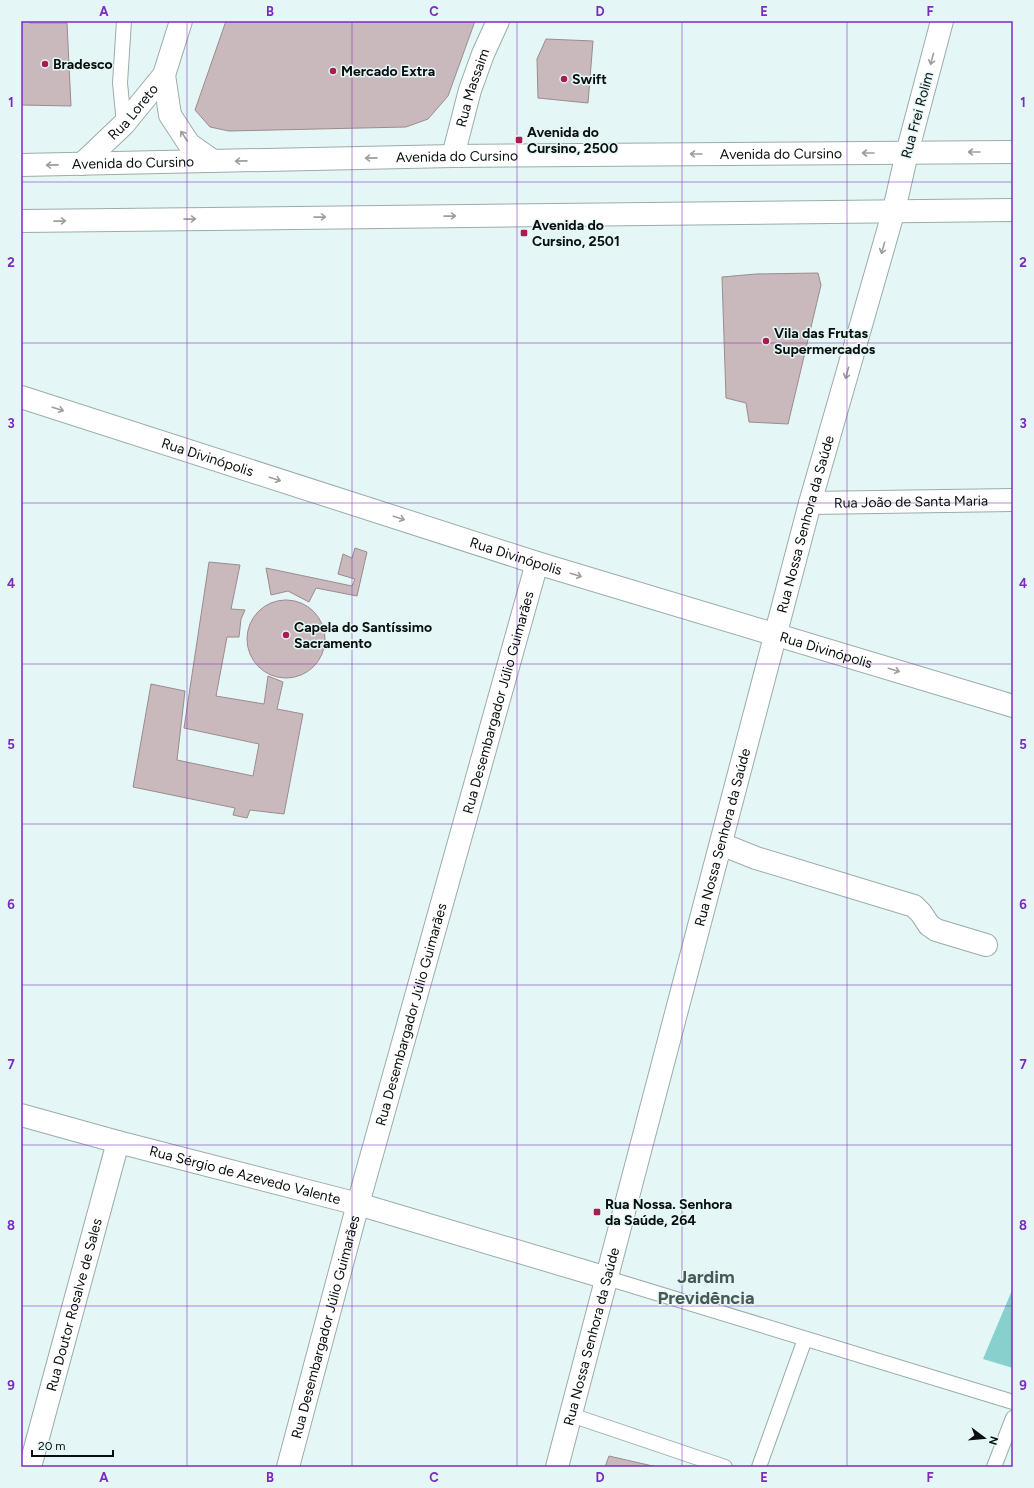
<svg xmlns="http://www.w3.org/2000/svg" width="1034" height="1488" font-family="Figtree,sans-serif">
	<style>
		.green { fill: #87d0ce }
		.building { fill: #cab9bc; stroke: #9b8b8e }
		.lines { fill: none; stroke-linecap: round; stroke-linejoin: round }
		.lane-casing { stroke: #9aacab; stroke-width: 16 }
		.street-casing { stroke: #9aacab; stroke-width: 24 }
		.secondary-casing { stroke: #9aacab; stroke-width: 24 }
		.lane { stroke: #fff; stroke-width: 14 }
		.street { stroke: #fff; stroke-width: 22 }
		.secondary { stroke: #fff; stroke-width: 22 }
		.oneway { stroke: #9d9f9f }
		.grid { fill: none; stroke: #7b2cbf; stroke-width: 1; stroke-opacity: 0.55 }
		.poi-dot { fill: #ab1a51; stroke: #e4f6f5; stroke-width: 1.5 }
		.labels { text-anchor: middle; stroke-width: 3; stroke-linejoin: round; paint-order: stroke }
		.poi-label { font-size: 14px; font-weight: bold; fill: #090f0e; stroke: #e4f6f5; text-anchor: start }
		.street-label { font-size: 14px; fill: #090f0e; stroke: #e4f6f5 }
		.district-label { font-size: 18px; font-weight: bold; fill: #485857; stroke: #e4f6f5 }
		.neatline { fill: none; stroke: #7b2cbf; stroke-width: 1.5 }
		.grid-label { font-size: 13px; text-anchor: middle; font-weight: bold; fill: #7b2cbf }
	</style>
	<rect width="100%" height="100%" fill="#e4f6f5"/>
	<path class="green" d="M1013,1288V1368L983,1359Z"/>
	<path class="building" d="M21,21H29L30,23H67L71,106L21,105Z
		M226,21H475L448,96L428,119L406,127L229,131L210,127L195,110Z
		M546,39L593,41L588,103L538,98L537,59Z
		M818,273L821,285L788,424L749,422L746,403L726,398L722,277L756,274Z
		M355,548L367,552L357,596L316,588L309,602L288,591L271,595L266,568L352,586L355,579L338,574L343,554L352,558Z
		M209,562L240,565L231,609L245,610L241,619L239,637H227L216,696L264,704L268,676L283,682L277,709L303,714L284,814L250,810L247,818L233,815L235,808L133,787L151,684L185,691L177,760L253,776L259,744L184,728Z
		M247 639a39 39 0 1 1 78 0a39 39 0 1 1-78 0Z
		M609,1456L657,1467H605Z"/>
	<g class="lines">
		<g class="lane-casing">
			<path id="lane" d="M124,21L120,83L124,124
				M607,1278L1013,1402
				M571,1415L725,1467
				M759,1467L805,1339
				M994,1467L1013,1418"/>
		</g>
		<g class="street-casing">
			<g id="street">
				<path d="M164,75L170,115L189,144L213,161"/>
				<path d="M907,153L942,21"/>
				<path id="s1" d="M453,156L470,90L483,54L498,21"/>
				<path id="s2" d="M82,164L124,124L164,75L181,21"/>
				<path id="s3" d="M21,397L537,563L1013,706"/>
				<path id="s4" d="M810,503L1013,500"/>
				<path d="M721,844L756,858L914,906L921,913L929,925L936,930L986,945"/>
				<path id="s5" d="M21,1115L118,1142L358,1204L607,1278"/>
				<path id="s6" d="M30,1467L118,1142"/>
				<path id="s7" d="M288,1467L358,1204L537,563"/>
			</g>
		</g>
		<g class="secondary-casing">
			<g id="secondary">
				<path id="s8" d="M21,165L453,156L1013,152"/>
				<path d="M21,221L1013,210"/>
				<path id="s9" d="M557,1467L810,503L894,210L907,153"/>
			</g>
		</g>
		<use href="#lane" class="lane"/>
		<use href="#street" class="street"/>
		<use href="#secondary" class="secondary"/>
	</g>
	<defs><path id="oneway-shaft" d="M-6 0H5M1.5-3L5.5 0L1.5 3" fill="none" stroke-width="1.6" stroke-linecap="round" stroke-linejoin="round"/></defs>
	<g class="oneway">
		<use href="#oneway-shaft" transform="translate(932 59) rotate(105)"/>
		<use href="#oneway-shaft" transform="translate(184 136) rotate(-123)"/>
		<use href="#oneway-shaft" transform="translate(974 152) rotate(180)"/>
		<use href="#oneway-shaft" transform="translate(868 153) rotate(180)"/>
		<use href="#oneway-shaft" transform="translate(696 154) rotate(180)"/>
		<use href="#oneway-shaft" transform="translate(371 158) rotate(179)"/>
		<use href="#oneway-shaft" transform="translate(241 161) rotate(179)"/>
		<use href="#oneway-shaft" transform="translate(52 165) rotate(179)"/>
		<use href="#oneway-shaft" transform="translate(450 216) rotate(-1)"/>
		<use href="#oneway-shaft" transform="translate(320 217) rotate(-1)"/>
		<use href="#oneway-shaft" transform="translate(190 219) rotate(-1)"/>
		<use href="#oneway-shaft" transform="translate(60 221) rotate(-1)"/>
		<use href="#oneway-shaft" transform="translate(883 248) rotate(106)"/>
		<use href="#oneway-shaft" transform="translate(847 373) rotate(106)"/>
		<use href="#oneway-shaft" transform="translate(58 409) rotate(18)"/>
		<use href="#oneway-shaft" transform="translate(275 479) rotate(18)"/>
		<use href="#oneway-shaft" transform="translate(399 518) rotate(18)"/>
		<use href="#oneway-shaft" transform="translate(576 575) rotate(17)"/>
		<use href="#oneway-shaft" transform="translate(894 670) rotate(17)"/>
	</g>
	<path class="grid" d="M187,21V1467M352,21V1467M517,21V1467M682,21V1467M847,21V1467M21,182H1013M21,343H1013M21,503H1013M21,664H1013M21,824H1013M21,985H1013M21,1145H1013M21,1306H1013"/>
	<g class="poi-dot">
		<circle cx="45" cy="64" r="4"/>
		<circle cx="333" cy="71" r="4"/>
		<circle cx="564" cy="79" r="4"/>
		<rect x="515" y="136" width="8" height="8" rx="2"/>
		<rect x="520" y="229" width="8" height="8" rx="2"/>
		<circle cx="766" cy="341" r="4"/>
		<circle cx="286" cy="635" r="4"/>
		<rect x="593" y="1208" width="8" height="8" rx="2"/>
	</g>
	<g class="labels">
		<g class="poi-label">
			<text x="53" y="69">Bradesco</text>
			<text x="341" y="76">Mercado Extra</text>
			<text x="572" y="84">Swift</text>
			<text x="527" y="137">Avenida do<tspan x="527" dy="16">Cursino, 2500</tspan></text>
			<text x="532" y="230">Avenida do<tspan x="532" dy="16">Cursino, 2501</tspan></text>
			<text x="774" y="338">Vila das Frutas<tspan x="774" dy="16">Supermercados</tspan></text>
			<text x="294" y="632">Capela do Santíssimo<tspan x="294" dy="16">Sacramento</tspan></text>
			<text x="605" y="1209">Rua Nossa. Senhora<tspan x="605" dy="16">da Saúde, 264</tspan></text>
		</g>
		<g class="street-label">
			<text dy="5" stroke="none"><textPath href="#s1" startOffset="71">Rua Massaim</textPath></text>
			<text dy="5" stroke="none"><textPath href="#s2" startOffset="73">Rua Loreto</textPath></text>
			<text transform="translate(917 115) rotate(-75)" y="5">Rua Frei Rolim</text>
			<text dy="5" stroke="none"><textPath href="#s8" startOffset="760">Avenida do Cursino</textPath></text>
			<text dy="5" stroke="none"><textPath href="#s8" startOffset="436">Avenida do Cursino</textPath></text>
			<text dy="5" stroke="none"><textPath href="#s8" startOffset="112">Avenida do Cursino</textPath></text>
			<text dy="5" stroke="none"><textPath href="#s3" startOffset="196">Rua Divinópolis</textPath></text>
			<text dy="5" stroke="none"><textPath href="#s4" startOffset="101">Rua João de Santa Maria</textPath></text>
			<text dy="5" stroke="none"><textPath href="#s9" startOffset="975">Rua Nossa Senhora da Saúde</textPath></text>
			<text dy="5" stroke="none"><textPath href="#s3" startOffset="520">Rua Divinópolis</textPath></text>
			<text dy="5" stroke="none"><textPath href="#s3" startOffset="844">Rua Divinópolis</textPath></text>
			<text dy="5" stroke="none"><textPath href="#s7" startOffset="793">Rua Desembargador Júlio Guimarães</textPath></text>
			<text dy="5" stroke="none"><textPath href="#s9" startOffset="651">Rua Nossa Senhora da Saúde</textPath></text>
			<text dy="5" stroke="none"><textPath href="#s7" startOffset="469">Rua Desembargador Júlio Guimarães</textPath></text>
			<text dy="5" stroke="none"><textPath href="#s5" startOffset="232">Rua Sérgio de Azevedo Valente</textPath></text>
			<text dy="5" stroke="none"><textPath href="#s6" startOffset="168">Rua Doutor Rosalve de Sales</textPath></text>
			<text dy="5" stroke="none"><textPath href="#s7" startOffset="145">Rua Desembargador Júlio Guimarães</textPath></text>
			<text dy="5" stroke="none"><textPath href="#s9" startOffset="135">Rua Nossa Senhora da Saúde</textPath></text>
		</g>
		<g class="district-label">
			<text x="706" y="1283">Jardim<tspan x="706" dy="21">Previdência</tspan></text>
		</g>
	</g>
	<rect width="1034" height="1488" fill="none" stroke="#e4f6f5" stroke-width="44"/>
	<g transform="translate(984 1438) rotate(106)" stroke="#e4f6f5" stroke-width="3" paint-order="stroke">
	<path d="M0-3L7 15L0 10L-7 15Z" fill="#090f0e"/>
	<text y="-6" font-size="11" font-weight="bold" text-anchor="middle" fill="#090f0e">N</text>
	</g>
	<path d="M32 1450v6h81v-6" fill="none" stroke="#090f0e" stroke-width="2"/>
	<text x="38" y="1450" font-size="12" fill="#090f0e" stroke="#e4f6f5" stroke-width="3" paint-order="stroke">20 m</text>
	<rect x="22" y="22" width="990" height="1444" class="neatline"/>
	<g class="grid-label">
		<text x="104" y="16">A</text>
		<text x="270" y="16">B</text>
		<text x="434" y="16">C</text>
		<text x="600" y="16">D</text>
		<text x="764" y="16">E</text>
		<text x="930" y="16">F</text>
		<text x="11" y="107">1</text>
		<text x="1023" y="107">1</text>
		<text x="11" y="267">2</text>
		<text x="1023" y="267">2</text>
		<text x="11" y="428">3</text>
		<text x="1023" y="428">3</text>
		<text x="11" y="588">4</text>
		<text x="1023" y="588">4</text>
		<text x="11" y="749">5</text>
		<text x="1023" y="749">5</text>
		<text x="11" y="909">6</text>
		<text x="1023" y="909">6</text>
		<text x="11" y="1069">7</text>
		<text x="1023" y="1069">7</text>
		<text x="11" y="1230">8</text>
		<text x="1023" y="1230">8</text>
		<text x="11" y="1390">9</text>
		<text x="1023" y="1390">9</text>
		<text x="104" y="1482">A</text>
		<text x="270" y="1482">B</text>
		<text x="434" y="1482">C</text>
		<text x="600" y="1482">D</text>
		<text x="764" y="1482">E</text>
		<text x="930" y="1482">F</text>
	</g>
</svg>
